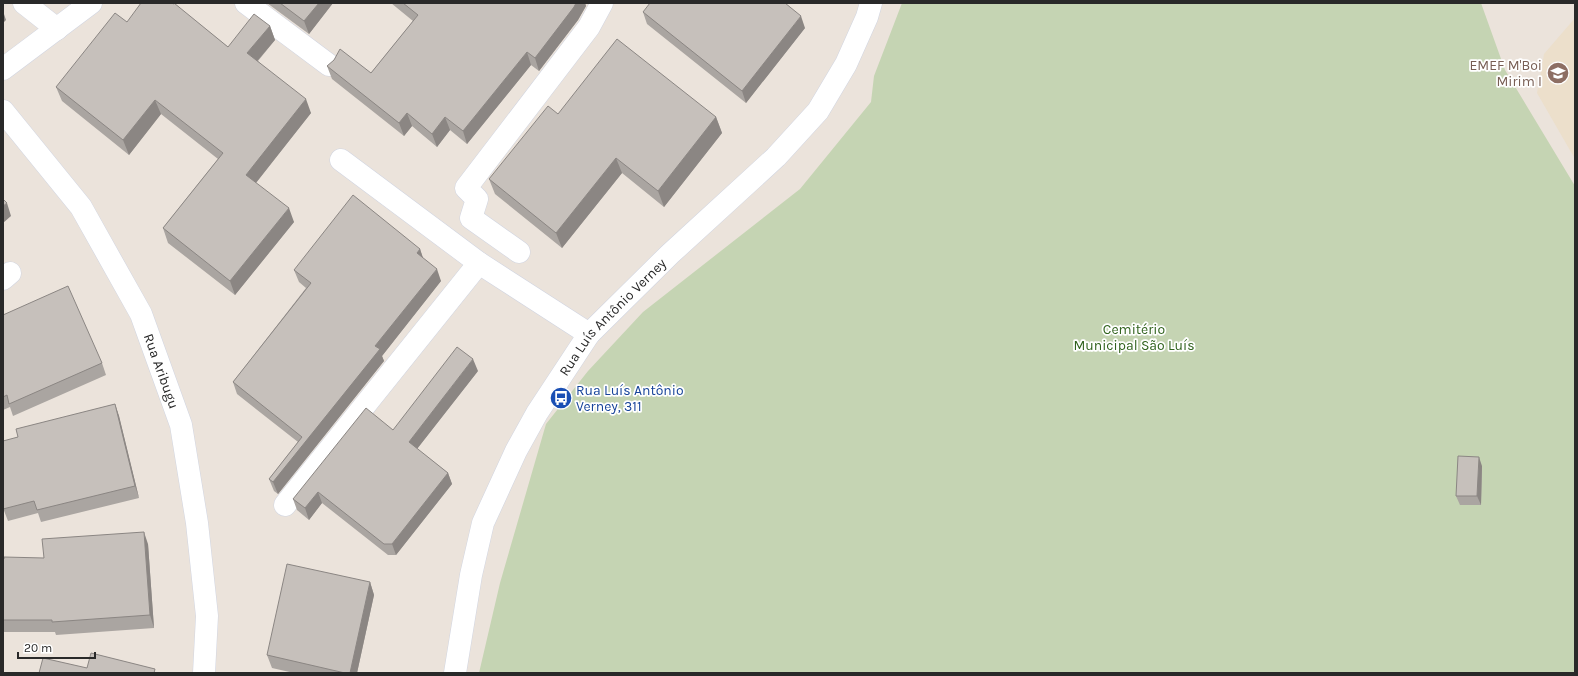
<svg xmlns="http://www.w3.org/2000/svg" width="1578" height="676" font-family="Karla,sans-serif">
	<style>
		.education { fill: #ecdfcb }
		.cemetery { fill: #c5d4b3 }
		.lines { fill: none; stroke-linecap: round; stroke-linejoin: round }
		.minor-casing { stroke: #d1d5e1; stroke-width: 23 }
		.minor { stroke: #fff; stroke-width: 22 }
		.wall { fill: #aaa5a1 }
		.shaded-wall { fill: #8b8683 }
		.building { fill: #c6c0bb; stroke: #8b8683 }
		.labels { text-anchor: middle; stroke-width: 3.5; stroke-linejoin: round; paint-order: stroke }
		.education-label { font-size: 14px; fill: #785e54; stroke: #fff; text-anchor: end }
		.street-label { font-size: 14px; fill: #292929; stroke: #fff }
		.park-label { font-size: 14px; fill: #30621d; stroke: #fff }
		.transit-label { font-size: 14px; fill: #164399; stroke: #fff; text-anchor: start }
	</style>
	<rect width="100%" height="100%" fill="#ebe3db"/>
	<path class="education" d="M1575,18V159L1537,93L1544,54Z"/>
	<path class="cemetery" d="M902,3H1481L1505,70L1575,186V673H479L500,583L546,424L588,371L643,312L800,189L871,102L874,76Z"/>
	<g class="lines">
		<g class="minor-casing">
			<g id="minor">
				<path d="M24,3L57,29"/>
				<path d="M246,3L329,65"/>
				<path d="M3,69L91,3"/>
				<path id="s1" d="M3,111L81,207L141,314L181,425L197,523L207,616L204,673"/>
				<path d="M341,160L479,263L589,334"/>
				<path d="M519,252L471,218L477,199L466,188L589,27L602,3"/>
				<path d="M3,279L10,273"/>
				<path d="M285,505L479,263"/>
				<path id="s2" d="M455,673L471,575L483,523L516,451L537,413L589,334L670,254L776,157L818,111L846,64L867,17L871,3"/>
			</g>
		</g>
		<use href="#minor" class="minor"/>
	</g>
	<path class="wall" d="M267,3H333L309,34Z
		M391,3H585L586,6L578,20L539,71L531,65L467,144L450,130L437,147L412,126L404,136L332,79L327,66L371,73L413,21Z
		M174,4L228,47L270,26L275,40L258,61L311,113L256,183L294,222L235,295L168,243L163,228L218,159L161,114L129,155L62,101L56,87L127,22Z
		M643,12L805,28L746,103L647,24Z
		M558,114L716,117L722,133L664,207L622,173L562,248L495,194L489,179Z
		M420,249L423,258L441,281L382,356L384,361L278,494L274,491L269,479L298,442L237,394L233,382L306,288L299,282L294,270Z
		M3,315L102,363L106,375L13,416L10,407L3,410Z
		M478,371L417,449L448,473L452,484L396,555H388L322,503L309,520L297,510L293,499L393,430Z
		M115,404L119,416L139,498L41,522L38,513L8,521L3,508L18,437Z
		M1482,466L1481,505H1460L1456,496Z
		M148,544L154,628L56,635L55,632H3V559L44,558Z
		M370,582L374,595L357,673H294L272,668L267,655Z"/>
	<path class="shaded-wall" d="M319,3H333L309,34L304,21Z
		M576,3H585L586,6L578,20L539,71L535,58Z
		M3,11L6,20L3,23Z
		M801,16L805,28L746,103L742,91Z
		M270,26L275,40L252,67L247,53Z
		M527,52L531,65L467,144L463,131Z
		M306,99L311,113L251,189L246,175Z
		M155,100L161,114L129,155L123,140Z
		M407,113L412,126L404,136L399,123Z
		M445,117L450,130L437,147L432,134Z
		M716,117L722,133L664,207L658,191Z
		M616,158L622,173L562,248L556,233Z
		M7,203L11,216L3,223V206Z
		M289,208L294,222L235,295L230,281Z
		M420,249L424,261L417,253Z
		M437,269L441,281L382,356L384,361L278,494L273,482L375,346Z
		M473,359L478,371L413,454L409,442Z
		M115,404L119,416L139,498L135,486Z
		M1479,457L1482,466L1481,505L1477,496Z
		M448,473L452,484L396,555L392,544Z
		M318,492L322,503L309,520L305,508Z
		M144,532L148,544L154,628L150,615Z
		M370,582L374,595L357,673H350Z"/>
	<path class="building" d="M141,3H172L174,4V3L228,47L254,14L270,26L247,53L306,99L246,175L289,208L230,281L163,228L223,153L155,100L123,140L56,87L115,13L127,22Z
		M280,3H319L304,21Z
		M403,3H576L574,7L535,58L527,52L463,131L445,117L432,134L407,113L399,123L327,66L334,60L340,49L371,73L418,15Z
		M650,3H785L801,16L742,91L643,12Z
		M617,39L716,117L658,191L616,158L556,233L489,179L548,106L558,114Z
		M353,195L420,249L417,253L437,269L375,346L380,349L273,482L269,479L302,437L233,382L311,283L294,270Z
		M3,199L7,203L3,206Z
		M68,286L102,363L9,404L7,395L3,397V315Z
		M457,347L473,359L409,442L448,473L392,544H384L318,492L305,508L293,499L366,408L393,430Z
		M115,404L135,486L37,510L34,501L3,509V441L18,437L16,429Z
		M1458,456L1479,457L1477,496H1456Z
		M144,532L150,615L52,622V620H3V559H4V557L44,558L42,539Z
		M287,564L370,582L350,673H345L267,655Z
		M91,653L155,669L154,673H39L43,658L87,668Z"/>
	<defs>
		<g id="school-disc" transform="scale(1.15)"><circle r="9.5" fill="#8d6e63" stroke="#fff"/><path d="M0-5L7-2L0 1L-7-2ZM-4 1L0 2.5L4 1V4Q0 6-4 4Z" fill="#fff"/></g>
		<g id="bus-disc" transform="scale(1.15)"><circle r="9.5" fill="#1a4fb4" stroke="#fff"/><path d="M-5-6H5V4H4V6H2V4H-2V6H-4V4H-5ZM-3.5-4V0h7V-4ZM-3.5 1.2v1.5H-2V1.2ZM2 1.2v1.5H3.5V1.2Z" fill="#fff"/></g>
	</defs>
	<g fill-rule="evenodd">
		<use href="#school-disc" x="1558" y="73"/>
		<use href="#bus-disc" x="561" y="398"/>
	</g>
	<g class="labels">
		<g class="education-label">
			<text x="1542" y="70">EMEF M'Boi<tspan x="1542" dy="16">Mirim I</tspan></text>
		</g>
		<g class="street-label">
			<text dy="5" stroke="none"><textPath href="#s2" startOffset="398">Rua Luís Antônio Verney</textPath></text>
			<text dy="5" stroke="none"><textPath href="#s1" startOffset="307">Rua Aribugu</textPath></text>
		</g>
		<g class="park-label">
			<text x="1134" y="334">Cemitério<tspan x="1134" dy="16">Municipal São Luís</tspan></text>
		</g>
		<g class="transit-label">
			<text x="576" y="395">Rua Luís Antônio<tspan x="576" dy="16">Verney, 311</tspan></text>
		</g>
	</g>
	<rect width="1578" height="676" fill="none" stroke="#292929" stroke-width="8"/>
	<path d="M18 652v6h77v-6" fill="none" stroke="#292929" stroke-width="2"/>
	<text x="24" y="652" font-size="12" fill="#292929" stroke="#ffffff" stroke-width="3" paint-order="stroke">20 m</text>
</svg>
